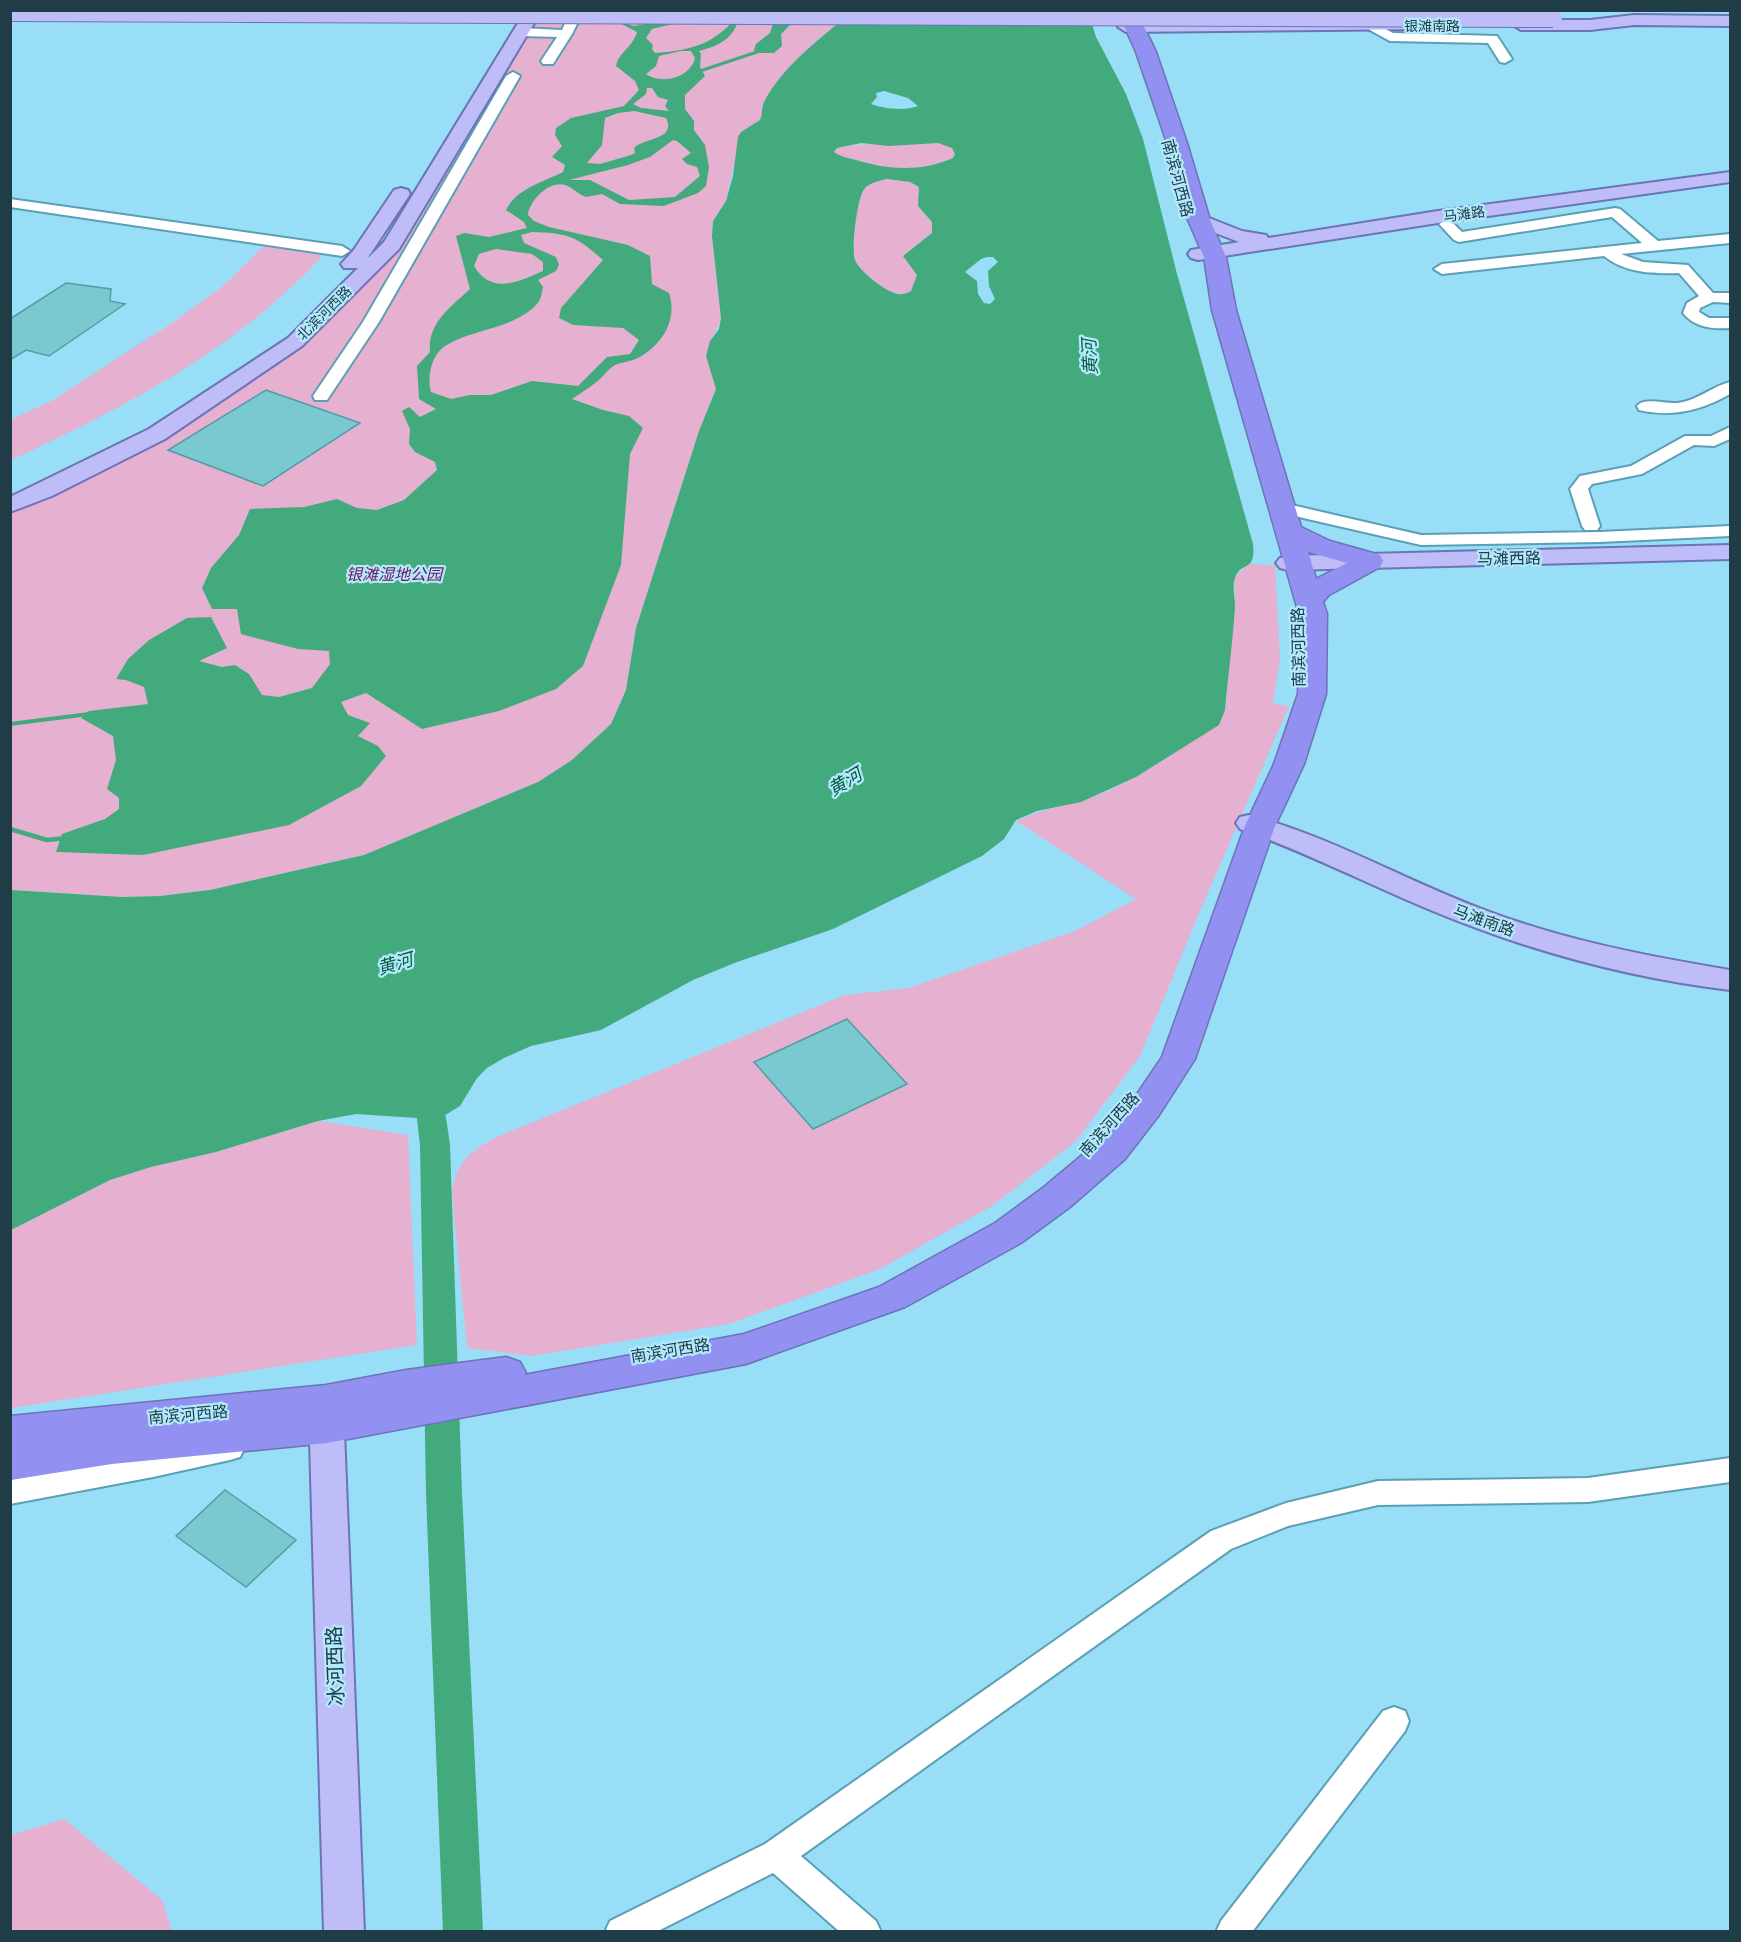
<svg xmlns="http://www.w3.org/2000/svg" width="1741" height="1942" font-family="'Noto Serif','Noto Sans SC',serif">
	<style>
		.green { fill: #e6b0d0 }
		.water { fill: #43aa7e; fill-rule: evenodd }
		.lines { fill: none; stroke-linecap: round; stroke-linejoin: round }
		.stream-far2 { stroke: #43aa7e; stroke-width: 3 }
		.stream-far1 { stroke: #43aa7e; stroke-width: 4 }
		.stream { stroke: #43aa7e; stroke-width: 4.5 }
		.river { fill: #43aa7e; fill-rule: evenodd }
		.building { fill: #7bc9d0; stroke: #4f9ea4; stroke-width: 1.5 }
		.minor-casing { stroke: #5a9fb6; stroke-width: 4 }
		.major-casing { stroke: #6a74b6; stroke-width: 4 }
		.highway-casing { stroke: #6a74b6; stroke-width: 3 }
		.minor { fill: #fff; fill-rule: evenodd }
		.major { fill: #bebdf7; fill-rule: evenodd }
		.highway { fill: #9291f2; fill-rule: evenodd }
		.major-bridge-casing { stroke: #6a74b6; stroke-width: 20; stroke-linecap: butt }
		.major-bridge { stroke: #bebdf7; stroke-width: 18 }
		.labels { text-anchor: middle; stroke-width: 4.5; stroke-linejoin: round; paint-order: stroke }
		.far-street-label { font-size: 14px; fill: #203d47; stroke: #b2e9fd }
		.street-label { font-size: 16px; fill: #203d47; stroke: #b2e9fd }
		.park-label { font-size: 16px; font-style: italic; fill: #701156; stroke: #b2e9fd }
		.water-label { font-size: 18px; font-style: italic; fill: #085b3e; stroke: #b2e9fd }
		.near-street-label { font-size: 20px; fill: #203d47; stroke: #b2e9fd }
	</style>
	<rect width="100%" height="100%" fill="#98def7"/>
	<path class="green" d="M533,11L845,18L815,42L784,74L762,105V117L760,120L741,132L726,201L713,221L712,236L721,318C719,327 715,331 711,340C706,350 712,378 716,388L699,431L636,628L626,690L611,724L572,760L538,782L364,855L210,890L160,896L122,897L11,890V511L81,482L177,428L295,342L392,245Z
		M930,143C941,143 950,143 955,154L953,158C921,172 889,170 856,160C849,158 841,157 834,152L837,148C867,141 898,147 930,143Z
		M887,179L910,182L919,187L920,210L932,222V233L906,253L918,275L911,291C907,293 903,295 898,294C886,292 859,271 855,260C851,249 857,201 863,191C867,183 879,181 887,179Z
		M265,245L325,253C240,347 124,408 11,460L10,420L53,400L172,323L223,286Z
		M1251,564L1275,565L1280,658L1273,704L1289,706L1200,911L1140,1056L1076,1141L992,1206L880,1269L729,1324L532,1356L467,1348L452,1194C456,1161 471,1150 499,1136L845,995L909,988L1075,931L1136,899L1016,821C1047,807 1081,803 1112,789C1153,771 1189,737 1225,710L1235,604L1234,578L1244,568Z
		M318,1121L408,1135L417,1345L11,1408V1230L110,1180L151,1167L216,1152Z
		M64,1819L162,1900L172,1931H11V1835Z"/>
	<path class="water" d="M742,11C734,37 725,44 699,51L701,54L700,67L705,76L685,95V109L694,121V130L705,145L709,167L706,186L698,193L664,206L620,204L602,194L586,197C578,194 572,187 565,185C549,180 529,201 528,215L534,221L549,227L628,245L650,256L652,284L669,293C678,320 662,345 638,358C630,362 619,362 612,367C608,370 605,374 602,377C593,386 582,392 572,399L603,410L629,416L643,428L630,454L621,565L583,666L556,689L499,711L422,729L366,693L341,702L348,715L370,723L358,736L378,746L386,756L361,786L289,825L143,855L56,852L62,834L105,819L119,809V798L107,789L116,760L113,736L81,718L89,711L148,704L144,687L126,680L116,679L128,659L149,640L187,618L211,617L227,648L199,661L222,667L235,665L249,674L262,695L279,697L312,688L330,664L329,651L298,649L241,634L237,609H212L202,588L211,568L239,535L250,509L304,507L337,499L357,508L377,510L404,500L437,470L435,462L415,452L409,444L410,429L402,411L409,407L420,417L436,409L419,399L417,366L430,352C427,323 451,307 470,289L456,236L464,233L489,237L527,228L524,222L506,210C516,189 543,182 563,172L565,165L552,157L562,146L555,135L556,128L571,118L624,106L639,90L635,81L616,66C618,53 633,47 637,32L614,20L634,26L667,20L694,19L652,29L646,38L653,45L652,49L655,53C696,50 716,43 742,11ZM681,51H691L695,58C690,78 662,85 646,74L656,66L659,56ZM647,88H652L658,97L668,100L665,106L669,111L641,108L633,104L646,94ZM634,111L666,118C677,140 643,138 634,148L635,153L631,155L600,164L587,163L602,145L605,118L618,113ZM673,140L677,141L691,153L682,159L687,164L697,167L700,176L675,197L629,200L590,180H569L628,165L650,157ZM532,232C568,233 576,236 603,260L561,308L559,318L573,325L623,328L639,340L630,354L607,357L578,386L532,381L491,395H470L451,399L431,392C427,378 431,355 445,346C472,329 514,329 537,304C541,300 542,292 543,287L538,280L556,271L559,265L556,257L524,243L521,235ZM496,249L532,254L543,262V271C518,282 491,295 474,266L479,254Z
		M777,11H794L791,24L781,34L782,46L774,53H759L754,51L756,44L770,33Z
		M1088,11L1096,37L1126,94L1143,139L1177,274L1253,544C1256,574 1241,560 1235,578C1232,586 1235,598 1235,606C1233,641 1228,675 1225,710L1219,725L1136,777L1081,802L1037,811L1016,820L1004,839L982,856L833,929L737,962L693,980L601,1030L531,1046L504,1058L487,1068L477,1078L460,1106L447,1114L432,1119L356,1114L318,1121L216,1152L151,1167L110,1180L11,1230V890L122,897L160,896L210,890L364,855L538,782L572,760L611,724L626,690L636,628L699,431L716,389L706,356L710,341L719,329L721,318L712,236L713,221L726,201L733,176L738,137L741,132L760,120C763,114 761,108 764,102C782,68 815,42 845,18ZM884,91L908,98L918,106C906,111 884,109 871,104L877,97L876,93ZM861,143L889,146L938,143L952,148L955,154L953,158C921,172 889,170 856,160C849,158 841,157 834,152L837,148ZM887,179L910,182L919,187L918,206L932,222V233L903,256L917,275L911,291C907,293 903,295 898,294C886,292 859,271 855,260C851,250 857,201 863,191C867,183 879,181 887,179ZM987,257H993L998,262L988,271L989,286L995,299L990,304L984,303L978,294L977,281L965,272L981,259Z"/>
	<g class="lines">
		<path class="stream-far2" d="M697,72L757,52"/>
		<path class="stream-far1" d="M10,724L89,714"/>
		<path class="stream" d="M10,829L47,840L66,838"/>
		<path class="river" d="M420,1070L431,1073C443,1095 447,1121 450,1145L462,1493L483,1932H443L426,1493L420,1145L417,1119L405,1081L409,1073Z"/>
	</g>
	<path class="building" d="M66,283L111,289L110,301L125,304L49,356L26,350L10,360V319Z
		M266,390L360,423L263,486L168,450Z
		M847,1019L907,1084L813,1129L754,1062Z
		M225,1490L296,1540L246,1587L176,1536Z"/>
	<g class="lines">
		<g class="minor-casing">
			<path id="minor" d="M571,10H584L572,34L553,64H543L541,61L557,37L521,36L515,32L521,28L562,30Z
				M1373,22L1393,33L1497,36L1512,59L1505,63L1500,62L1488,43L1390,41L1368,29L1367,26Z
				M513,72L520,76L379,322L327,400H315L313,396L363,322L506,76Z
				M10,199L342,246L350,251L342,256L10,207Z
				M1615,208L1620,209L1658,241L1730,234V243L1621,254L1643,262L1688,265L1713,293H1730V303L1713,302L1700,308L1699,312L1709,318H1730V328C1713,329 1695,328 1683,313L1687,303L1699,296L1679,273C1653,274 1625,273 1604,256L1442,274L1434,269L1442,264L1642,243L1612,217L1459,242L1454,240L1439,224L1446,220L1451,221L1462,232Z
				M1730,382V394C1702,410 1672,418 1639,410L1637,406C1644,397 1666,404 1677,403C1697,401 1711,387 1730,382Z
				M1730,427V439L1714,446L1694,445L1642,474L1592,484L1588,489L1600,526L1597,530H1585L1582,526L1570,489L1580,476L1631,466L1685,436H1711Z
				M1283,503L1421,535L1600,532L1730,526V536L1600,542L1421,545L1277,512L1274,508L1277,504Z
				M230,1438L240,1441L244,1449L240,1457L230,1460L153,1477L10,1504V1480L153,1455Z
				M1730,1458V1482L1588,1502L1378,1505L1288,1526L1231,1549L801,1856L876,1921L881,1932H840L773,1873L656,1932H605L610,1921L765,1844L1211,1531L1286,1503L1378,1481L1588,1478Z
				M1394,1707L1405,1711L1409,1721L1405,1731L1252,1932H1216L1221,1921L1383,1711Z"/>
		</g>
		<g class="major-casing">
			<path id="major" d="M526,10H542L399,249L302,346L165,439L52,496L10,512V497L149,429L288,338L384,242Z
				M1634,15L1730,16V26L1634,25L1590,30H1521L1513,25L1521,20H1590Z
				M1427,21L1433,23L1435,26L1433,29L1126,32L1118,27L1126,22Z
				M1730,172V182L1438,223L1198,260L1191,258L1188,254L1191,250L1239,242L1192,224L1190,220L1192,216L1199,214L1242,231L1266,235L1268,238L1438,211Z
				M401,188L408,190L410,194L367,259L358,268H344L341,264L353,251L394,190Z
				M1730,545V559L1288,570L1280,568L1276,563L1280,558L1288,556Z
				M1249,815C1330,836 1404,880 1482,909C1562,940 1646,956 1730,970V990C1628,978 1523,949 1428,909C1365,883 1304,851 1240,829L1236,823L1240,817Z
				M326,1392L338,1396L343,1406L364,1932H324L309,1406L314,1396Z"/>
		</g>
		<g class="highway-casing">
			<path id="highway" d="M1117,10H1136L1156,52L1187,143L1210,220L1226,257L1236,310L1301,527L1330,541L1380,555L1383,561L1380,567L1329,595L1323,602L1327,614L1326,694L1304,764L1275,826L1195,1059L1159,1115L1125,1159L1070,1207L1021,1243L905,1307L746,1364L327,1443L112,1464L10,1480V1416L326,1385L406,1370L506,1357L520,1362L526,1373L524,1375L744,1334L879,1287L995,1223L1044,1187L1099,1141L1135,1097L1162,1057L1245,826L1274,764L1298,694L1299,614L1212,310L1204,257L1188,220L1167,143L1136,52ZM1308,551L1312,553L1347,563L1316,579Z"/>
		</g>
		<use href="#minor" class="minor"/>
		<use href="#major" class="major"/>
		<use href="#highway" class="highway"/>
		<g class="major-bridge-casing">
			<path id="major-bridge" d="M10,12L1553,18"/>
		</g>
		<use href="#major-bridge" class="major-bridge"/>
	</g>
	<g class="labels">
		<g class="far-street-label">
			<text x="1432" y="31">银滩南路</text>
			<text transform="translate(1464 214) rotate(-8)" y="5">马滩路</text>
			<text transform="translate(324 313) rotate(-45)" y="5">北滨河西路</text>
		</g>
		<g class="street-label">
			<text transform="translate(1178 178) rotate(75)" y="6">南滨河西路</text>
			<text transform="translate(1509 558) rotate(-1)" y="6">马滩西路</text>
			<text transform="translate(1298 647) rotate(-91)" y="6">南滨河西路</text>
			<text transform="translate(1484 920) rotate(20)" y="6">马滩南路</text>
			<text transform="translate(1109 1124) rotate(-48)" y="6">南滨河西路</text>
			<text transform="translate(670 1350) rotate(-9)" y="6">南滨河西路</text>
			<text transform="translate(188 1414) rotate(-5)" y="6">南滨河西路</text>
		</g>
		<g class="park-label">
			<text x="394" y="580">银滩湿地公园</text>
		</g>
		<g class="water-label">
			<text transform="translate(1090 357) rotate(-93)" y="6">黄河</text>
			<text transform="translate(845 782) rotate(-31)" y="6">黄河</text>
			<text transform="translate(395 964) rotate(-16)" y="6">黄河</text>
		</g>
		<g class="near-street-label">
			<text transform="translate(335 1666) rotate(-92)" y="7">冰河西路</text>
		</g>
	</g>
	<rect width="1741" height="1942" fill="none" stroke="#203d47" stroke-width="24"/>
</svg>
